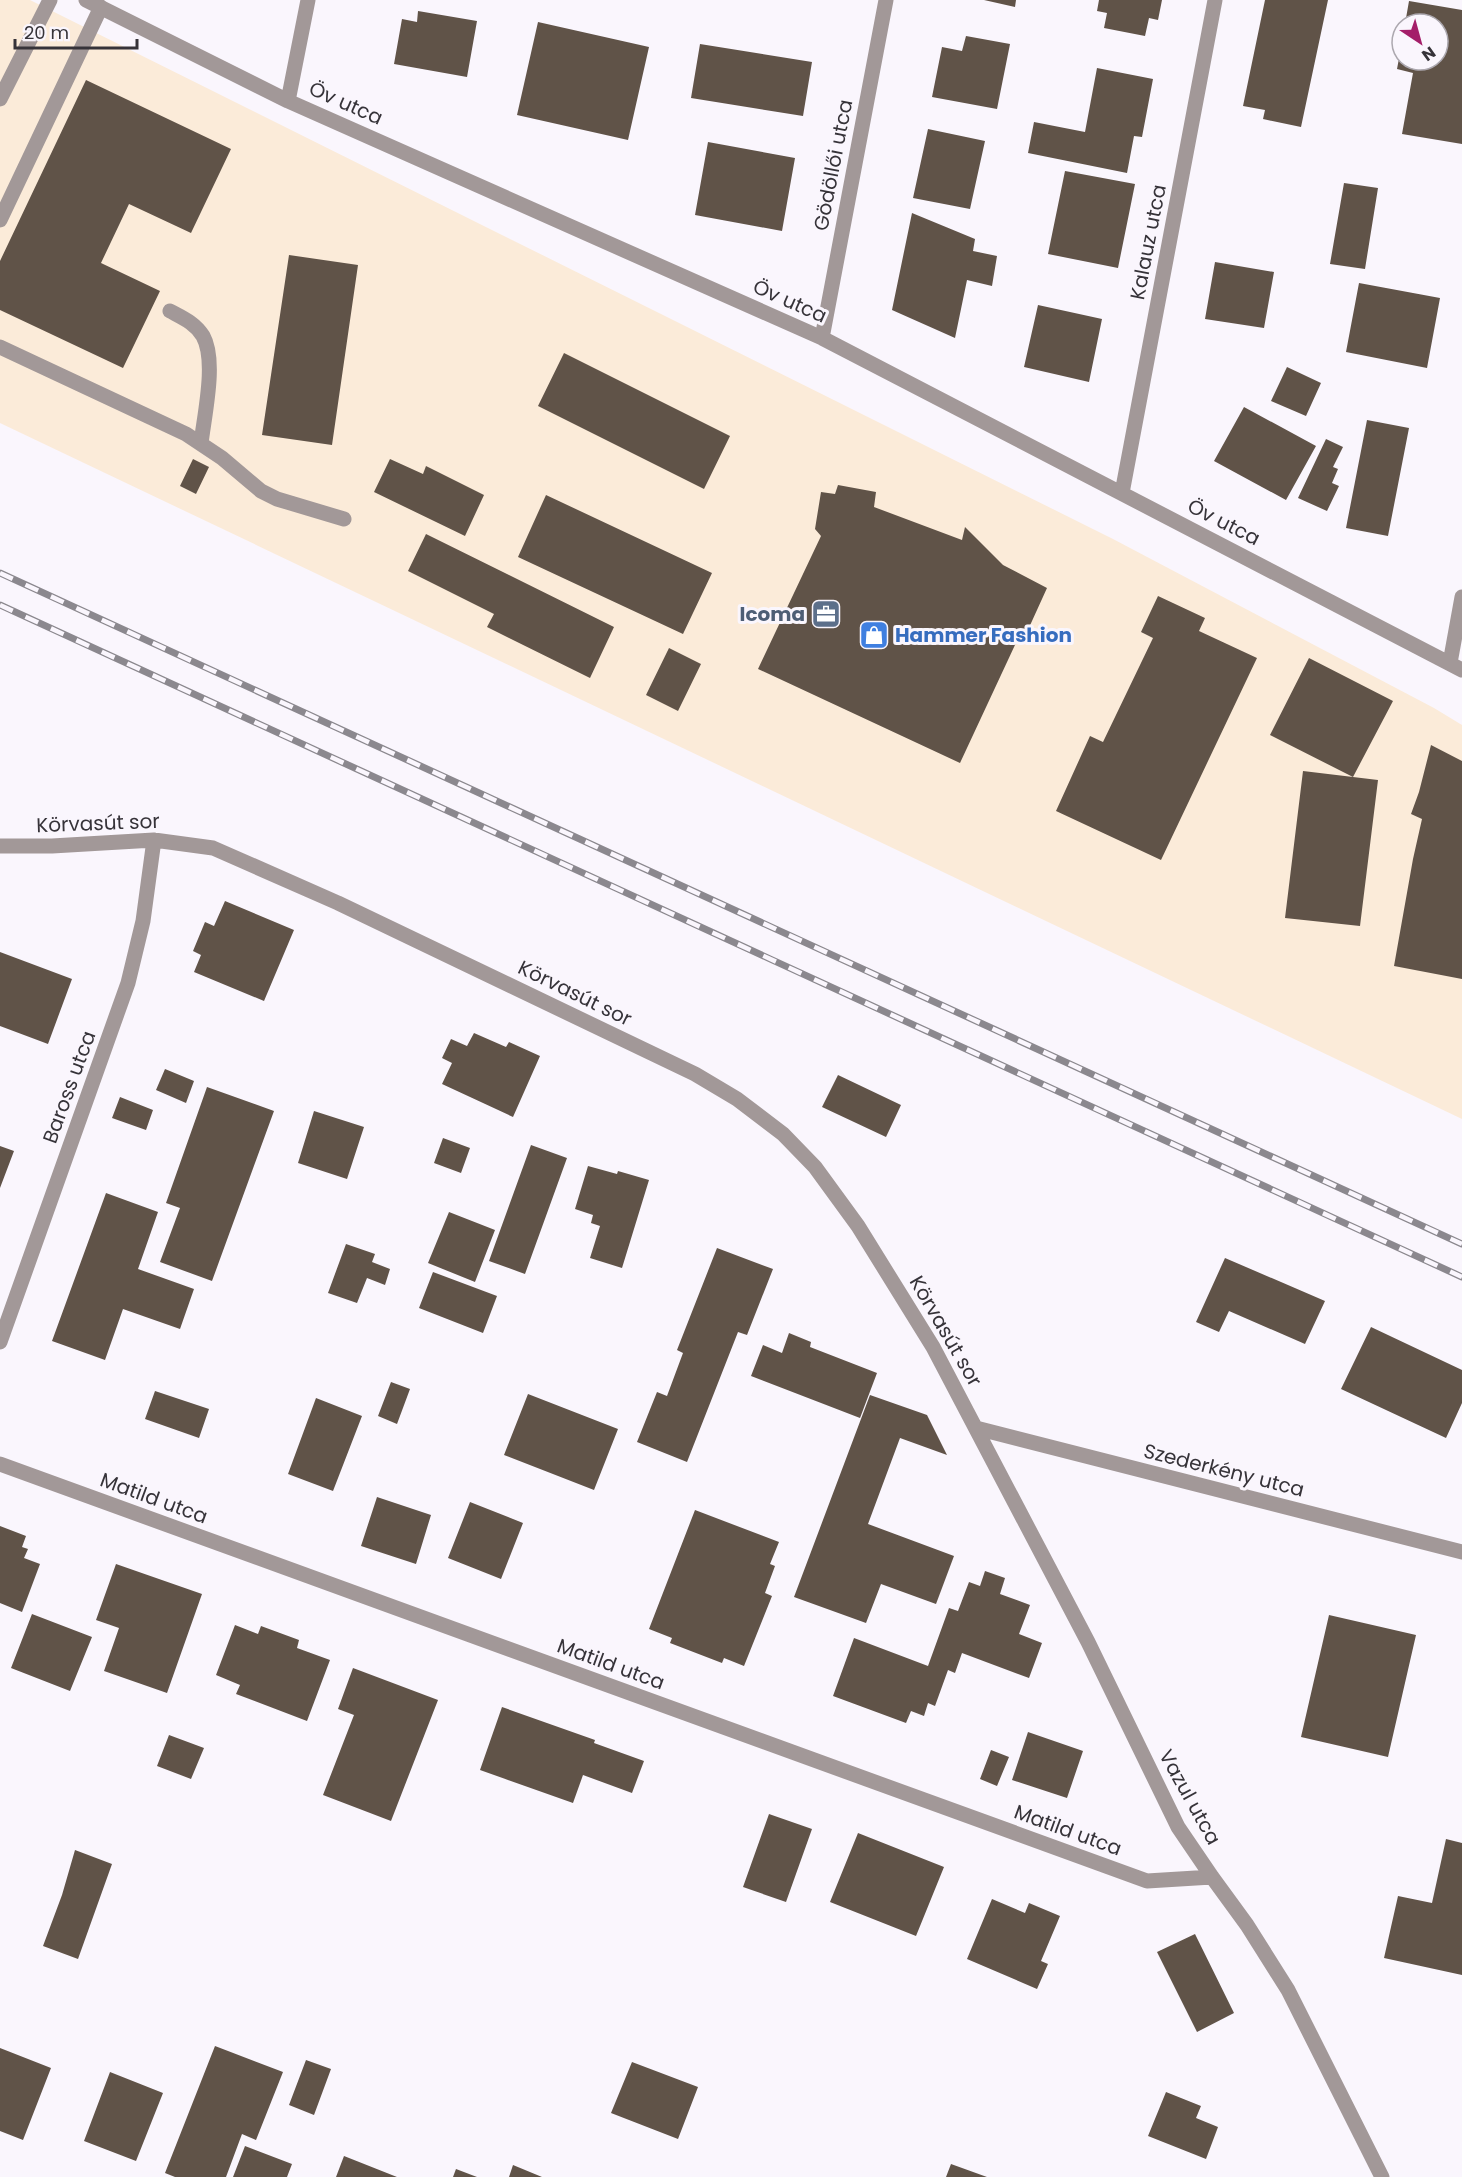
<svg xmlns="http://www.w3.org/2000/svg" width="1462" height="2177" font-family="Poppins,sans-serif">
	<style>
		.industrial { fill: #fbebd9 }
		.building { fill: #605348 }
		.lines { fill: none; stroke-linecap: round; stroke-linejoin: round }
		.minor { stroke: #a29898; stroke-width: 15 }
		.rail-casing { stroke: #8b888e; stroke-width: 7 }
		.rail { stroke: #faf6fd; stroke-width: 4.5; stroke-dasharray: 14; stroke-linecap: butt }
		.labels { text-anchor: middle; stroke-width: 6; stroke-linejoin: round; paint-order: stroke }
		.street-label { font-size: 20px; fill: #363339; stroke: #faf6fd }
		.service-label { font-size: 20px; font-weight: bold; fill: #4e5e75; stroke: #faf6fd; text-anchor: end }
		.shop-label { font-size: 20px; font-weight: bold; fill: #366cbe; stroke: #faf6fd; text-anchor: start }
	</style>
	<rect width="100%" height="100%" fill="#faf6fd"/>
	<path class="industrial" d="M0,0H30L1113,539L1434,708L1462,725V1119L0,423Z"/>
	<path class="building" d="M984,0H1016L1015,7Z
		M1099,0H1162L1158,20L1149,18L1145,36L1104,28L1107,13L1097,11Z
		M1265,0H1328L1301,127L1263,119L1265,110L1243,106Z
		M1409,1L1462,10V144L1402,134L1413,73L1397,69L1401,48L1402,60H1438V24H1405Z
		M418,11L477,21L467,77L394,64L402,19L417,22Z
		M538,22L649,47L628,140L517,115Z
		M966,36L1010,44L997,109L932,97L942,47L962,51Z
		M700,44L812,62L803,116L691,98Z
		M1097,68L1153,79L1142,137L1134,136L1127,173L1028,153L1034,122L1085,132Z
		M86,80L231,149L191,233L129,204L101,263L160,291L123,368L0,310V261Z
		M928,129L985,141L970,209L913,198Z
		M708,142L795,158L782,231L695,215Z
		M1065,171L1135,184L1118,268L1048,254Z
		M1344,183L1378,188L1365,269L1330,264Z
		M912,213L975,239L973,251L997,256L992,286L967,280L955,338L892,310Z
		M289,255L358,265L332,445L262,435Z
		M1215,262L1274,272L1264,328L1205,319Z
		M1359,283L1440,298L1427,368L1346,352Z
		M1038,305L1102,319L1089,382L1024,367Z
		M564,353L730,436L704,489L538,406Z
		M1287,367L1321,383L1306,416L1271,401Z
		M1244,407L1316,446L1286,500L1214,461Z
		M1367,420L1409,428L1388,536L1346,528Z
		M1326,439L1343,447L1333,467L1338,469L1332,483L1339,486L1327,511L1298,498Z
		M193,459L209,467L196,494L180,486Z
		M390,459L423,474L426,466L484,495L465,536L374,492Z
		M838,485L876,492L874,507L962,540L965,527L1003,565L1047,588L1027,632L1022,630L960,763L758,669L821,536L815,529L821,492L835,494Z
		M546,495L712,573L683,634L518,557Z
		M426,534L614,627L590,678L487,627L494,614L408,571Z
		M1158,596L1205,618L1199,631L1257,658L1161,860L1056,811L1090,736L1103,742L1153,638L1141,632Z
		M669,648L701,664L678,711L646,695Z
		M1309,658L1393,701L1353,777L1270,735Z
		M1431,745L1462,761V979L1394,966L1413,859L1422,819L1411,814L1419,792Z
		M1303,771L1378,780L1360,926L1285,918Z
		M225,901L294,930L264,1001L194,972L201,955L193,951L205,922L214,926Z
		M0,952L72,979L48,1044L0,1026Z
		M474,1033L506,1047L509,1042L540,1056L513,1117L442,1084L452,1063L442,1058L451,1039L467,1046Z
		M165,1069L194,1081L186,1103L156,1090Z
		M838,1075L901,1105L886,1137L822,1107Z
		M207,1087L274,1111L212,1281L160,1262L180,1208L166,1203Z
		M120,1097L153,1110L146,1130L112,1118Z
		M314,1111L364,1127L347,1179L298,1163Z
		M443,1138L470,1148L461,1173L434,1163Z
		M531,1145L567,1158L525,1274L489,1261Z
		M0,1146L14,1151L0,1188Z
		M588,1166L617,1174L618,1171L649,1180L622,1268L590,1258L600,1226L591,1223L593,1215L575,1209Z
		M106,1193L158,1212L138,1269L194,1289L180,1329L123,1309L105,1360L52,1341Z
		M449,1212L495,1230L475,1282L428,1263Z
		M346,1244L375,1254L372,1262L390,1269L385,1285L367,1278L357,1303L328,1293Z
		M717,1248L773,1269L747,1335L738,1332L687,1462L637,1442L657,1392L667,1396L683,1353L677,1350Z
		M1225,1258L1325,1301L1305,1344L1229,1311L1219,1332L1196,1322Z
		M433,1272L497,1296L483,1333L419,1308Z
		M1371,1327L1462,1370V1403L1446,1438L1341,1389Z
		M789,1333L811,1342L810,1347L877,1373L860,1418L751,1376L763,1345L782,1353Z
		M391,1382L410,1389L397,1424L378,1416Z
		M155,1391L209,1409L199,1438L145,1419Z
		M528,1394L618,1429L594,1490L504,1455Z
		M870,1395L927,1415L947,1455L900,1438L868,1524L954,1556L936,1604L881,1584L866,1623L794,1597Z
		M316,1398L362,1416L333,1491L288,1474Z
		M377,1497L431,1515L416,1564L361,1546Z
		M470,1502L523,1523L501,1579L448,1558Z
		M695,1510L779,1542L770,1564L775,1566L765,1593L772,1596L744,1666L724,1658L722,1663L670,1643L672,1638L649,1629Z
		M0,1526L26,1536L22,1547L28,1549L24,1558L40,1564L22,1612L0,1603Z
		M116,1564L202,1594L167,1693L104,1671L119,1628L96,1620Z
		M985,1571L1005,1578L1000,1594L1030,1605L1019,1634L1042,1643L1029,1678L962,1653L955,1673L948,1670L935,1706L928,1703L924,1716L911,1711L906,1723L833,1696L854,1638L928,1666L949,1608L958,1611L969,1582L980,1586Z
		M32,1614L92,1637L70,1691L11,1668Z
		M1329,1615L1416,1635L1388,1757L1301,1737Z
		M235,1625L258,1634L261,1626L299,1640L297,1648L330,1660L307,1721L236,1694L240,1685L216,1675Z
		M353,1668L438,1700L391,1821L323,1795L354,1715L338,1709Z
		M502,1707L595,1740L594,1743L644,1761L632,1793L583,1775L573,1803L480,1770Z
		M1028,1732L1083,1751L1067,1798L1012,1780Z
		M169,1735L204,1748L191,1779L157,1766Z
		M991,1750L1009,1757L997,1786L980,1779Z
		M769,1814L812,1829L786,1902L743,1887Z
		M858,1833L944,1867L916,1936L830,1902Z
		M1446,1839L1462,1843V1975L1384,1958L1398,1896L1432,1903Z
		M75,1850L112,1864L78,1959L43,1946L62,1895Z
		M992,1899L1025,1913L1029,1903L1060,1916L1041,1961L1048,1964L1037,1989L967,1959Z
		M1195,1934L1234,2013L1197,2032L1157,1952Z
		M215,2046L283,2072L256,2140L242,2134L226,2177H175L165,2173Z
		M0,2048L51,2068L23,2140L0,2131Z
		M306,2060L331,2069L314,2115L289,2105Z
		M632,2062L698,2087L678,2139L611,2113Z
		M110,2072L163,2093L136,2161L84,2141Z
		M1166,2092L1201,2106L1196,2118L1218,2127L1206,2159L1148,2136Z
		M245,2146L292,2164L287,2177H233Z
		M344,2156L397,2177H336Z
		M951,2164L987,2177H946Z
		M513,2165L542,2177H509Z
		M456,2169L477,2177H453Z"/>
	<g class="lines">
		<path class="minor" d="M86,0L288,101L822,338L1462,670
			M0,99L50,0
			M288,101L308,0
			M0,220L101,7
			M170,311C183,318 195,323 203,336C217,361 204,416 201,444
			M822,338L886,0
			M0,347L186,434L222,458L261,491L277,499L344,519
			M1122,493L1215,0
			M1450,663L1462,597
			M0,846H52L154,840L213,848L338,903L695,1074L737,1099L783,1134L815,1167L858,1226L933,1347L1088,1642L1178,1827L1212,1877L1247,1925L1288,1990L1382,2177
			M0,1342L128,983L143,921L154,840
			M976,1428L1462,1552
			M0,1464L1147,1881L1212,1877"/>
		<g class="rail-casing">
			<path id="rail" d="M0,573L1462,1244
				M0,605L1462,1277"/>
		</g>
		<use href="#rail" class="rail"/>
	</g>
	<defs>
		<g id="office-square" transform="scale(1.5)"><rect x="-9" y="-9" width="18" height="18" rx="4" fill="#5c6f8a" stroke="#faf6fd"/><path d="M-6-3h4V-5.5h4V-3h4V5H-6ZM-1-4.5V-3h2v-1.5ZM-6 0V1H6V0Z" fill="#fff"/></g>
		<g id="shop-square" transform="scale(1.5)"><rect x="-9" y="-9" width="18" height="18" rx="4" fill="#3f7fe0" stroke="#faf6fd"/><path d="M-5-2.5h2.3a2.7 3.5 0 0 1 5.4 0H5L5.5 6h-11ZM-1.5-2.5h3a1.5 2.3 0 0 0-3 0Z" fill="#fff"/></g>
	</defs>
	<g fill-rule="evenodd">
		<use href="#office-square" x="826" y="614"/>
		<use href="#shop-square" x="874" y="635"/>
	</g>
	<g class="labels">
		<g class="street-label">
			<text transform="translate(346 103) rotate(24)" y="7">Öv utca</text>
			<text transform="translate(833 165) rotate(-79)" y="7">Gödöllői utca</text>
			<text transform="translate(1148 242) rotate(-79)" y="7">Kalauz utca</text>
			<text transform="translate(790 301) rotate(24)" y="7">Öv utca</text>
			<text transform="translate(1224 522) rotate(27)" y="7">Öv utca</text>
			<text transform="translate(98 823) rotate(-2)" y="7">Körvasút sor</text>
			<text transform="translate(575 993) rotate(26)" y="7">Körvasút sor</text>
			<text transform="translate(69 1087) rotate(-70)" y="7">Baross utca</text>
			<text transform="translate(946 1331) rotate(60)" y="7">Körvasút sor</text>
			<text transform="translate(1224 1470) rotate(14)" y="7">Szederkény utca</text>
			<text transform="translate(154 1498) rotate(20)" y="7">Matild utca</text>
			<text transform="translate(611 1664) rotate(20)" y="7">Matild utca</text>
			<text transform="translate(1190 1797) rotate(61)" y="7">Vazul utca</text>
			<text transform="translate(1068 1830) rotate(20)" y="7">Matild utca</text>
		</g>
		<g class="service-label">
			<text x="805" y="621">Icoma</text>
		</g>
		<g class="shop-label">
			<text x="895" y="642">Hammer Fashion</text>
		</g>
	</g>
	<g transform="translate(1420 42) rotate(144)"><circle r="28" fill="#faf6fd" stroke="#aca8af" stroke-width="1.5"/>
	<path d="M0-4.5L10 22L0 15L-10 22Z" fill="#a41e69"/>
	<text y="-9" font-size="16" font-weight="bold" text-anchor="middle" fill="#363339">N</text>
	</g>
	<path d="M15 39v9h122v-9" fill="none" stroke="#363339" stroke-width="3"/>
	<text x="24" y="39" font-size="18" fill="#363339" stroke="#faf6fd" stroke-width="4.5" paint-order="stroke">20 m</text>
</svg>
